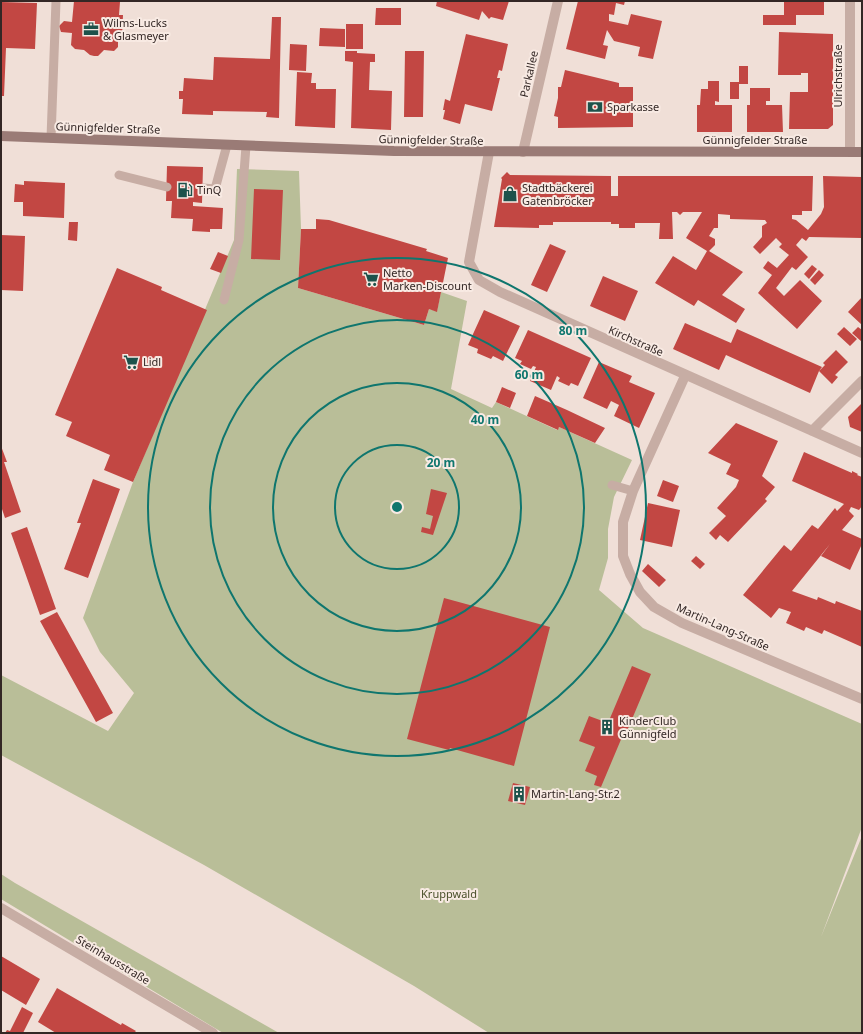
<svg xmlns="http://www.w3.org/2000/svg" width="863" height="1034" font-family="'Noto Sans',sans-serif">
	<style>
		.green { fill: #b9be98 }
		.building { fill: #c24743 }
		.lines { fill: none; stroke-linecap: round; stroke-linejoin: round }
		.lane { stroke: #c7ada4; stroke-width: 9 }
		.street { stroke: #c7ada4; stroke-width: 10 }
		.secondary { stroke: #9a7b76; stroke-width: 10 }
		.ring { fill: none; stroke: #0f766e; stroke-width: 2 }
		.labels { text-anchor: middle; stroke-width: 4; stroke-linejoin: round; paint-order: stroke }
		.poi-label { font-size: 11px; fill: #332725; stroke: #f8eae3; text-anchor: start }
		.street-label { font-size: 11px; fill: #332725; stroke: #f8eae3 }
		.park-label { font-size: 11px; fill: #4a502a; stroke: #f8eae3 }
		.centre { fill: #0f766e; stroke: #f8eae3; stroke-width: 2 }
		.ring-label { font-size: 12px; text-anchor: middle; font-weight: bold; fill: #0f766e; stroke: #f8eae3; stroke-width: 4; stroke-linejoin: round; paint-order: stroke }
	</style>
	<rect width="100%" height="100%" fill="#f0dfd7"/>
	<path class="green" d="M237,169L299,171L301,229L298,288L424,325L429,309L437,311L441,292L467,301L451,389L492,408L496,402L557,430L559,427L632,460L614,497L608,529V558L599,590L643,628L862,724V827L821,937L862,836V1033H489L414,986L204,865L1,755V675L108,731L134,693L100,652L83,618L133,482L234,240Z
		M1,874L15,883L279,1033H223L1,899Z"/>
	<path class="building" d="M74,1L120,2L119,15H123L122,38H118V47L114,51L104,50L98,56H94L90,55L84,50L75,49L71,45L72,33L61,32L59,26L64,21L72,22Z
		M437,1H509L503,20L491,17L489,19L482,11L479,20L436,6Z
		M578,1H625L624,5L616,3L614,15L609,14V21L628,25L631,14L662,21L653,59L638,56L640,47L614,41L607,30L603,45L608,46L605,59L566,49Z
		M784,1H824V15H796V25H763V15H784Z
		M1,2L37,3L35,49L6,48L4,96H1Z
		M376,8H401V25H375Z
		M272,17H281L279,118L266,117L267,112L213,111V115L182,114L183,99H179V91H183L184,78L213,80L214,57L270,59Z
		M346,24H363V49H346Z
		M320,28L345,29V47L319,46Z
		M779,32L833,34V125L828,129H789L790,92H808V73H801V75H778Z
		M466,34L508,44L502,71L499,70L497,78H500L492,111L465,104L460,124L443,119L445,110H443L445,99L450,101Z
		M290,44L307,45L306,71L289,70Z
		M345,51H357V53L375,54V62H370L369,90L392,91L391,130L351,128L353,62L345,61Z
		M405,51H424L423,117H404Z
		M739,66H748V84H739V99H730V82H739Z
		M565,70L619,83V87H633V127L558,128V117L554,116L558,98V87H561Z
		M297,72L312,73L311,83H316V89H336L335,128L295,126Z
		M708,81H719V102L715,101V105H732V132H697V105H700L701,89H708Z
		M750,88H770V101H766V105H782L783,132H747V105H750Z
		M167,166L203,167L202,203L193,202V206L223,208L222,229H210V232L192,231L193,219L171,218L172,201H166Z
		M507,172L510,175L611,176V196H618V176H813L812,211H802V215H792V219L796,220L808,230L821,214L824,207L823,176L862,177V238L809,237L806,241L802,238L796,245L808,257L796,270L792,267L776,288L784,296L800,280L822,301L797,329L758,293L772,275L763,268L768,261L777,268L789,255L779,247L782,244L776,238L760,254L753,247L762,237V226L767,223L765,220L730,219V215L718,214V228H714L709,236L715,239V245L709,251L743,272L722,295L745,309L736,323L698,300L694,306L655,283L673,256L696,270L707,251L686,238L702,212H683L680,215L677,212H672L673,239H659L660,223H635V228H619V224H611V222H553V225H539V228L494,227L502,179L501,178Z
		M24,181L65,183L64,218L23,216V202H14L15,184L24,185Z
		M254,189L283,190L280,260L251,259Z
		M316,219L329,220L427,249L426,251L448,258L437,312L429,309L424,325L298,288L301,229H316Z
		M69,222H78L77,241L68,240Z
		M1,235L25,236L23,291L1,290Z
		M550,244L566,251L547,292L531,285Z
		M218,252L228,256L221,273L210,269Z
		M812,265L817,269L809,279L804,274Z
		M117,268L162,287L161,290L207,310L133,482L104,470L110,455L66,436L72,422L55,415Z
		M819,270L824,275L815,285L810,280Z
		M603,276L638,291L625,321L590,306Z
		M862,297V325L848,312Z
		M484,310L520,326L503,361L493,356L491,359L477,353L478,349L468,345Z
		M685,323L731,343L737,329L822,367L819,371L825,365L823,363L836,350L848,362L835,375L838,377L832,384L819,371L810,393L726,355L719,370L673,349Z
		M844,327L857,339L850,346L837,334Z
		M858,327L862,330V342L852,333Z
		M528,330L591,358L578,386L571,383L569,386L558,381L560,378L557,376L551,390L530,381L536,367L533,366L531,369L520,364L522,361L515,358Z
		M599,362L632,376L629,382L655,393L639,428L614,416L619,405L611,401L607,409L583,398Z
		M502,387L516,393L510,408L496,402Z
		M535,396L567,410L605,428L595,443L559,427L558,430L527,416Z
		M862,403V432L850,427L848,417Z
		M736,423L778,441L762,476L775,487L765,499L767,501L728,542L720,535L716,540L709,533L726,516L717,508L736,487L739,480L726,474L731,464L708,453Z
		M1,446L7,462H4L21,512L5,518L1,506Z
		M804,452L852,473V471L858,474L857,475L862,477V506L859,510L851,507L849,511L854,516L842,530L862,539V544L850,570L821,556L830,544L792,591L817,600L818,597L835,604L836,601L862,611V647L824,630L822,634L806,627L804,631L786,623L791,612L779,608L771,618L743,595L784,545L791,551L812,525L818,529L835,508L837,511L844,504L792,481Z
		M93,479L120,489L88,578L64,569L81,523H77Z
		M663,480L679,486L673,502L657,496Z
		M431,489L447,493L433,535L421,532L422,527L430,529L433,516L426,514Z
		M648,503L680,510L672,547L640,540Z
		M27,527L56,609L40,615L11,533Z
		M696,556L705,564L700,569L691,561Z
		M648,564L666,580L659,587L642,571Z
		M444,598L550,627L514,766L450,748L449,750L407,739Z
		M57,612L113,713L96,722L40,621Z
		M632,666L651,674L627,731L625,730L601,787L594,785L597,776L585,771L595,747L579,741L589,716L608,723Z
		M513,783L530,787L525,805L508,801Z
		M1,956L40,979L26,1005L1,990Z
		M57,988L121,1025L122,1023L136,1031L134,1033H56L38,1022Z
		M22,1007L33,1013L23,1033H5L7,1030L10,1031Z"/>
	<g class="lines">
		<path class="lane" d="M51,138L56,1
			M119,175L167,187
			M203,188L215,189L227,145
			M224,300L239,240L246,146
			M612,485L633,491"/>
		<path class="street" d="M489,152L469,262L479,280L500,292L862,453
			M523,152L558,1
			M850,152V1
			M685,376L633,491L623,522V556L630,574L640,592L654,607L682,623L862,699
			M812,431L862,381
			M1,908L213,1033"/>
		<path class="secondary" d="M1,136L394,151L862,152"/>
	</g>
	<g class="ring">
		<circle cx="397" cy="507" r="62"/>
		<circle cx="397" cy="507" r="124"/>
		<circle cx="397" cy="507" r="187"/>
		<circle cx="397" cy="507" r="249"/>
	</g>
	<defs>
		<g id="office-bare" transform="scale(1.2)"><path d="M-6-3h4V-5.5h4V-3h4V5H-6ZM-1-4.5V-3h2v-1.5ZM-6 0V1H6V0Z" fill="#1d524b" stroke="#f8eae3" stroke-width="2.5" paint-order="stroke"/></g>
		<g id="bank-bare" transform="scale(1.2)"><path d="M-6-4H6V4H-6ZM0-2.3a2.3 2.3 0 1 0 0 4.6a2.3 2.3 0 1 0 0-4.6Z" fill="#1d524b" stroke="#f8eae3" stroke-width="2.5" paint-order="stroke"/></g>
		<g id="fuel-bare" transform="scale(1.2)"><path d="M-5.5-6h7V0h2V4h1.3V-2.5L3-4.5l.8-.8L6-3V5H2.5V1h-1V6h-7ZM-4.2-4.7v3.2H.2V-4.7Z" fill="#1d524b" stroke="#f8eae3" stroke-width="2.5" paint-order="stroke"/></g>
		<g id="shop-bare" transform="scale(1.2)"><path d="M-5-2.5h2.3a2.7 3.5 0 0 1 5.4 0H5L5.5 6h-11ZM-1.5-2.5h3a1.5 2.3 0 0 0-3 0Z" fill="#1d524b" stroke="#f8eae3" stroke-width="2.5" paint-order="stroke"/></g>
		<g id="supermarket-bare" transform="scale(1.2)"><path d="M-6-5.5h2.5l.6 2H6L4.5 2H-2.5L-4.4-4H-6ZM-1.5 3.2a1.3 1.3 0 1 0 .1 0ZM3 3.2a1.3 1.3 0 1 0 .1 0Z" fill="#1d524b" stroke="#f8eae3" stroke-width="2.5" paint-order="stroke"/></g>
		<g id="building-bare" transform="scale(1.2)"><path d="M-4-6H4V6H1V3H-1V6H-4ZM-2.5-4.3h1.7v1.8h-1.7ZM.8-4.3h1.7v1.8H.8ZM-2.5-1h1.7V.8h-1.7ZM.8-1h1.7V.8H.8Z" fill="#1d524b" stroke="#f8eae3" stroke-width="2.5" paint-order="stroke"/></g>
	</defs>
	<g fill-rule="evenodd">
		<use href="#office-bare" x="91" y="29"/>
		<use href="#bank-bare" x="595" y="107"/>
		<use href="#fuel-bare" x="185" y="190"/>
		<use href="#shop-bare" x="510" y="194"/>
		<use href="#supermarket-bare" x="371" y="279"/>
		<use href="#supermarket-bare" x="131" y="362"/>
		<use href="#building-bare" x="607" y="727"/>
		<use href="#building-bare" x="519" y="794"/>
	</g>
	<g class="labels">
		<g class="poi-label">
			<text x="103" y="27">Wilms-Lucks<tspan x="103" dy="13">&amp; Glasmeyer</tspan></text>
			<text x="607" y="111">Sparkasse</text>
			<text x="522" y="192">Stadtbäckerei<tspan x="522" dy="13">Gatenbröcker</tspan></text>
			<text x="197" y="194">TinQ</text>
			<text x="383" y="277">Netto<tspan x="383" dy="13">Marken-Discount</tspan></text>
			<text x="143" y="366">Lidl</text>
			<text x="619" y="725">KinderClub<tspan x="619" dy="13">Günnigfeld</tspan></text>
			<text x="531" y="798">Martin-Lang-Str.2</text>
		</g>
		<g class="street-label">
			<text transform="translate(529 74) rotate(-77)" y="4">Parkallee</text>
			<text transform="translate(838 76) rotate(-90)" y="4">Ulrichstraße</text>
			<text transform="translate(108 128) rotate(2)" y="4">Günnigfelder Straße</text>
			<text transform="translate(431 140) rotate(1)" y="4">Günnigfelder Straße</text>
			<text x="755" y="144">Günnigfelder Straße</text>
			<text transform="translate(636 341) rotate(24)" y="4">Kirchstraße</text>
			<text transform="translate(723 627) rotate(24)" y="4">Martin-Lang-Straße</text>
			<text transform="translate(113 960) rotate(31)" y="4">Steinhausstraße</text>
		</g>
		<g class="park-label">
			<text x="449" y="898">Kruppwald</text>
		</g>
	</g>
	<circle cx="397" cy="507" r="6" class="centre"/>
	<g class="ring-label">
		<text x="573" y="335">80 m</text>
		<text x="529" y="379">60 m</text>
		<text x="485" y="424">40 m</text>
		<text x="441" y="467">20 m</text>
	</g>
	<rect width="863" height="1034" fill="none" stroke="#332725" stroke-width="4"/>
</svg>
